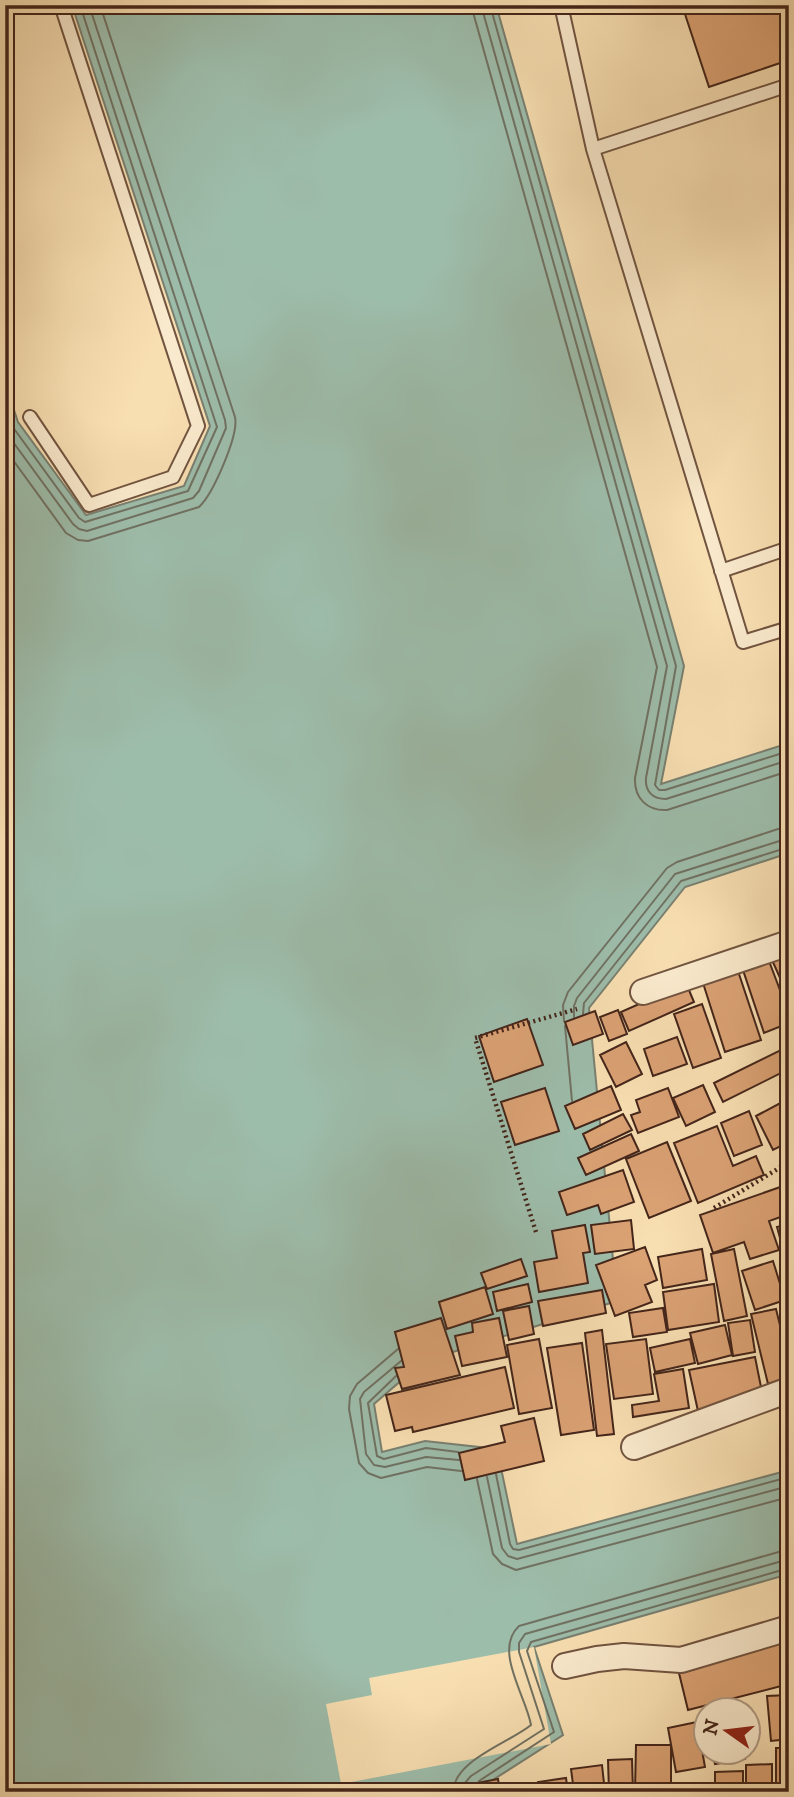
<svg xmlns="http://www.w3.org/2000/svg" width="794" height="1797" font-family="'IM FELL DW Pica',serif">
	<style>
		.water { fill: #9dbdab; stroke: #798071; stroke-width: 2 }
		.pier { fill: #f8dfb2 }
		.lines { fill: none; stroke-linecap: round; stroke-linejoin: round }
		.shore { stroke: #707162; stroke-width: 2 }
		.building { fill: #dba274; stroke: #44251a; stroke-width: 2 }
		.lane-casing { stroke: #715440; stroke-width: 16 }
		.street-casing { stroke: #715440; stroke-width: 28 }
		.path { stroke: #44251a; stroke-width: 4.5; stroke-dasharray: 2 3.5; stroke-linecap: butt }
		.lane { stroke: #faeacd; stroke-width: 12 }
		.street { stroke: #faeacd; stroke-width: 24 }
	</style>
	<rect width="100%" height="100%" fill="#f8dfb2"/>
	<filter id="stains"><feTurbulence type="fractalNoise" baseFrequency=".00286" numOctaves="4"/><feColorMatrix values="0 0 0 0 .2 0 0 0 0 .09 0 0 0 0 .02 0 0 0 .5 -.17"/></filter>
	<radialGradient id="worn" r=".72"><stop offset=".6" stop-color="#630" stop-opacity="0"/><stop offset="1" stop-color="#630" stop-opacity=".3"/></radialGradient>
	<path class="water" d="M72,5H496L684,666L661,784L789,743V853L685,887L589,1008L617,1301L424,1361L374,1404L382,1452L425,1441L497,1449L517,1544L789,1470V1574L534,1647L563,1735L474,1792H5V383L18,422L86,515L184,486L210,426Z"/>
	<path class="pier" d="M534,1647L551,1744L341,1784L326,1704L372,1695L369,1678Z"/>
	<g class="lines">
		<path class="shore" d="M471,5L657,667L635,778C634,798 647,811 667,810L789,771
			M481,5L667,666L646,778C645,791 652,799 666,799L789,760
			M490,5L676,666L655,785L659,790H665L789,751
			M5,405L12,426L79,518L85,522L188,491L217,427L80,5
			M5,431L73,524L79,529L87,531L193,498L199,491L226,428L225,420L89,5
			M5,449L66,533L78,540L88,541L199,507C213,494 239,435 235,417L100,5
			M583,1014L584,1003L681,881L789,847
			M574,1017V1006L577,998L675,874L789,838
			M564,1021L563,1005L568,992L667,868L677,862L778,829L789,828
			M565,1026L572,1101
			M398,1349L357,1384L350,1396L349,1409L359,1463L368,1473L381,1478L427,1467L461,1471
			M401,1361L364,1392L360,1399L366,1454L374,1465L385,1467L426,1457L459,1460
			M396,1376L368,1403L377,1456L384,1459L426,1448L458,1452
			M496,1474L510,1544L513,1549L519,1550L789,1477
			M487,1477L502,1548L508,1556L517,1559L789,1486
			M477,1479L493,1554L502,1564L516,1570L789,1497
			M479,1781L554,1732L527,1651L531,1642L789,1568
			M464,1784L471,1776L544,1729L519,1652V1643L525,1634L789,1559
			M453,1792C454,1760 509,1743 531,1725C526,1696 493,1650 519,1626L789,1549"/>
	</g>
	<path class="building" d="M682,5H789V60L709,87Z
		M789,953V998L772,960Z
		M769,961L789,1014V1023L764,1033L743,970Z
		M738,971L761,1040L725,1052L703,983Z
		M686,983L694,1002L629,1031L621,1012Z
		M702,1004L721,1058L693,1068L674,1014Z
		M618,1010L627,1034L609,1041L600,1017Z
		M595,1011L603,1034L573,1045L565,1022Z
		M527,1019L543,1065L494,1082L479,1036Z
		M677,1037L687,1064L653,1076L644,1049Z
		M626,1042L642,1074L616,1087L600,1055Z
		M789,1046V1069L723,1102L714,1083Z
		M703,1085L715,1112L686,1126L673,1098Z
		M611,1086L621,1110L575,1129L565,1106Z
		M545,1088L559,1131L515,1145L501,1102Z
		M668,1088L679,1117L638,1133L631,1115L640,1112L636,1100Z
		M788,1099L789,1142L773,1150L756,1116Z
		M749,1111L762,1145L734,1156L721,1123Z
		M623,1114L632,1130L590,1150L583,1134Z
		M717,1126L733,1166L756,1156L764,1175L698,1203L674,1143Z
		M631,1134L639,1151L586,1175L578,1158Z
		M667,1142L691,1201L649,1218L626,1159Z
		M623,1170L634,1202L601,1214L598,1205L567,1215L559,1192Z
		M789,1184V1214L769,1221L779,1250L750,1259L744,1242L713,1253L700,1215Z
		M631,1220L634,1249L595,1254L591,1225Z
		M789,1224V1247L783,1249L777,1227Z
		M585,1225L590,1252L583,1253L588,1283L539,1292L534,1262L557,1258L552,1231Z
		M645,1247L657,1280L645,1285L652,1302L615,1316L596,1265Z
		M702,1249L707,1280L663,1288L658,1257Z
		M734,1249L747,1316L724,1321L711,1254Z
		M521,1259L527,1276L487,1289L481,1273Z
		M773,1261L785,1300L755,1310L742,1271Z
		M528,1284L532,1302L497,1311L493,1292Z
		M714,1284L719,1322L668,1330L663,1292Z
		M485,1287L493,1314L447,1329L439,1302Z
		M602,1290L606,1313L543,1326L538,1301Z
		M529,1306L534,1334L509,1340L503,1311Z
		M663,1308L667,1332L633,1337L629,1313Z
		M776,1309L789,1362V1378L768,1384L751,1314Z
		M441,1318L460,1375L402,1389L395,1368L404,1367L395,1332Z
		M499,1318L507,1357L462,1366L455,1336L473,1332L472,1323Z
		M750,1320L755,1352L733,1356L728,1323Z
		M725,1325L732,1355L698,1364L690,1333Z
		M602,1330L614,1434L597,1436L585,1333Z
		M539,1339L552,1408L519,1414L507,1345Z
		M646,1339L653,1394L614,1399L606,1344Z
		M690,1339L695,1363L655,1372L650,1348Z
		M582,1343L594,1430L561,1435L547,1348Z
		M755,1357L763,1397L698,1411L689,1370Z
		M505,1367L514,1408L413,1432L412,1427L395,1431L386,1395Z
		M683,1369L689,1408L633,1417L632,1405L659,1401L654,1374Z
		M534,1418L544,1461L465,1480L459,1453L505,1442L501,1426Z
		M786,1642L789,1651V1684L688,1710L678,1669Z
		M789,1695V1739L771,1741L767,1696Z
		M697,1722L705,1767L676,1772L668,1728Z
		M636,1745H671V1792H635Z
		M776,1748H789V1790H776Z
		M712,1752H744L745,1759L715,1764Z
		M632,1759L633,1792H609L608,1760Z
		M772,1764V1792H746V1765Z
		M602,1765L605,1792H574L571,1769Z
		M743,1771V1792H715V1772Z
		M566,1778L568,1792H539L538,1782Z
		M498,1779L500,1792H462L461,1786Z
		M532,1786L533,1792H507V1790Z"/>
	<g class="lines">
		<g class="lane-casing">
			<path id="lane" d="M561,5L593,149L743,642L789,628
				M593,149L789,85
				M30,417L89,505L173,477L198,426L61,5
				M721,571L789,548"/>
		</g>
		<g class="street-casing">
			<path id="street" d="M643,992L789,943
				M634,1447L789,1390
				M565,1666L597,1659L624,1656L681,1660L789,1628"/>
		</g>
		<path class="path" d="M714,1208L789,1162
			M536,1232L475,1038L577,1009"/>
		<use href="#lane" class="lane"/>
		<use href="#street" class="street"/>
	</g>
	<rect width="794" height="1797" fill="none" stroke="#f8dfb2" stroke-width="28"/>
	<rect x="7" y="7" width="780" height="1783" fill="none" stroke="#44251a" stroke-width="3.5"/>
	<rect x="14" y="14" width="766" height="1769" fill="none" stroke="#44251a" stroke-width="2"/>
	<g transform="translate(727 1731) rotate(284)"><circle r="33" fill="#faeacd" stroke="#b19b85" stroke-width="2"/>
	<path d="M0-5L12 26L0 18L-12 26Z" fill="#8f2418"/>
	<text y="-10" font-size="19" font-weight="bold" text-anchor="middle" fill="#44251a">N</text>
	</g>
	<rect width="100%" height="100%" filter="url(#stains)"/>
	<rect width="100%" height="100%" fill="url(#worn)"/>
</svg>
